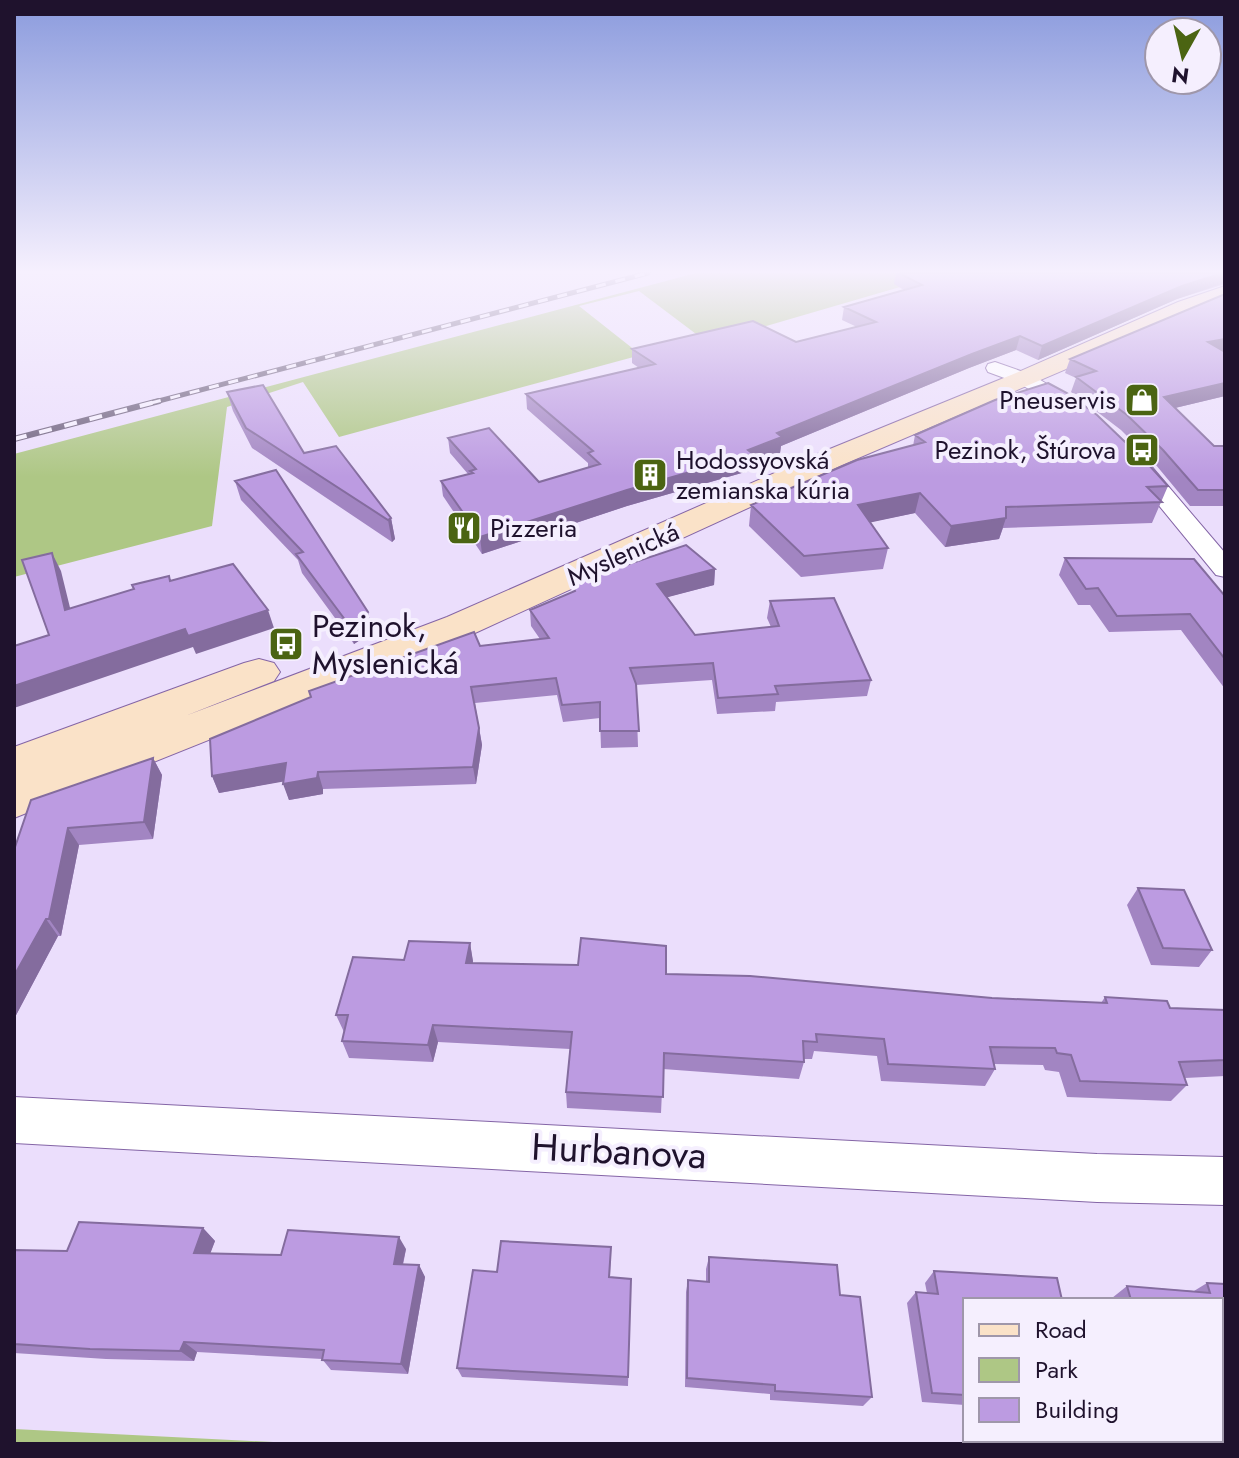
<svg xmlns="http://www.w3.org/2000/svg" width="1239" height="1458" font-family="Jost,sans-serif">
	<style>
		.green { fill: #aec785 }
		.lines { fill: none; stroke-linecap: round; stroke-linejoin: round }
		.minor-casing { stroke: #8465a6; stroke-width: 2 }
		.secondary-casing { stroke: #8465a6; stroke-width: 2 }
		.minor { fill: #fff; fill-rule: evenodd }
		.secondary { fill: #fae2c8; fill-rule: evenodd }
		.rail-far1-casing { stroke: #6c5f7b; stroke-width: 5 }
		.rail-casing { stroke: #6c5f7b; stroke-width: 6 }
		.rail-far1 { stroke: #f5effe; stroke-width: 3; stroke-dasharray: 10; stroke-linecap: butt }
		.rail { stroke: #f5effe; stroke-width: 4; stroke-dasharray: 13; stroke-linecap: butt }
		.wall { fill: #a285c2 }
		.shaded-wall { fill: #846c9e }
		.building { fill: #bc9be1; stroke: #846c9e; stroke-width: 2 }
		.labels { text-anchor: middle; stroke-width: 8; stroke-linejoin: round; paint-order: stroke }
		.far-poi-label { font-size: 26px; fill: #1f122d; stroke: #f5effe; text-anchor: end }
		.far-street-label { font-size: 26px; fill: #1f122d; stroke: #f5effe }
		.poi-label { font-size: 32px; fill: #1f122d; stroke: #f5effe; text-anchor: start }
		.near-street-label { font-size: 38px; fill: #1f122d; stroke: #f5effe }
	</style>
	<rect width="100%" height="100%" fill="#ebdefc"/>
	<path class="green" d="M696,273H948L708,343L639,291L579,306L641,355L339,437L303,382L227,407L212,526L14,577V454Z
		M14,1429L312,1444H14Z"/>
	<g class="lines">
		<g class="minor-casing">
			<path id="minor" d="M995,362L1032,375L1087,408L1077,414L1070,412L1018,383L988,372L986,368L988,364Z
				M1137,457L1145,459L1225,553V577L1216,575L1129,469L1126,464Z
				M14,1097L1097,1154L1225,1157V1205L1097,1202L14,1143Z"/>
		</g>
		<g class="secondary-casing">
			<path id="secondary" d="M1225,286V301L842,465L475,633L14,818V747L244,663L259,659L274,663L280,672L274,681L185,716L447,617L820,453L1016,373L1178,302Z"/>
		</g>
		<use href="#minor" class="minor"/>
		<use href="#secondary" class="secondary"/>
		<g class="rail-far1-casing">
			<path id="rail-far1" d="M151,403L648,273"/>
		</g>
		<g class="rail-casing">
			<path id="rail" d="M14,439L159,401"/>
		</g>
		<use href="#rail-far1" class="rail-far1"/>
		<use href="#rail" class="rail"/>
	</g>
	<path class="wall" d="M896,273H1225V284L1177,299L1038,360L1016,350L969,368L781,446L780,453L752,463V470L627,506L482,554L443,496L441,481L468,474L450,453L448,438L539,482L588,468V463L527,409L526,394L639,368L632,363V349L796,342L857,327L842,320L844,307L904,290L894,284Z
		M1225,294V396L1175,408L1214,446H1225V507L1223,506H1190L1156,465L1121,430L1071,392L1076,378L1065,373L1070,359Z
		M227,392L304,453L391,518L395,539L392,542L252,448L233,411Z
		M915,435L1168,486L1152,523L1003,528L999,539L945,547L915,513L870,522L888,548L883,569L801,577L749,526L751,505L913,446Z
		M235,481L368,612L372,632L354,644L302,573L298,560L241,500Z
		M1065,558L1225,596V689L1181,630L1109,632L1090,605H1078L1059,575Z
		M715,569L714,585L667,597L695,635L771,627L767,618L770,601L871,680L867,696L776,702L775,711L717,714L712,680L636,685L638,747L601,748L600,718L563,722L557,695L475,703L482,745L476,784L323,789V794L289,800L283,781L219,793L212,776L480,646L540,639L531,626L530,610L573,592L572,583Z
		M153,758L162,775L153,839L79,845L61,936H58L14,1019V850Z
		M1138,888L1212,950L1199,967L1151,965L1127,905Z
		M470,943L473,963L666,974L992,998L1101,1003L1105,997L1170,1008L1225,1010V1076L1185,1078L1187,1085L1171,1101L1067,1097L1059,1072L1045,1070L1043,1065L994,1064L995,1069L985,1086L881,1081L877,1056L814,1051L812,1059H804V1062L799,1079L663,1069L661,1113L567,1108L566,1092L570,1049L438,1042L433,1062L349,1058L342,1041L344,1032L336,1015L404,960Z
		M203,1228L215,1241L210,1253L281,1255L406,1249L403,1265H419L425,1277L408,1374L331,1370L322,1359L197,1352L194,1361L106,1359L14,1353V1250L67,1251Z
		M611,1247L610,1277L631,1279L628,1386L462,1377L457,1368L497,1272Z
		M709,1257L840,1295L872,1397L863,1406L770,1400V1394L685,1387L686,1292L688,1280L706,1282V1269Z
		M934,1271L965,1300V1405L922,1402L907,1303L916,1292L927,1293L925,1283Z
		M1207,1283L1225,1284V1412H1221V1300H1113L1112,1298L1127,1286L1194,1291Z"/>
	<path class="shaded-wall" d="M1225,273L1224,283L1177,299L1038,360L1042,346L1182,286Z
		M1020,336L1016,350L969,368L781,446L780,453L752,463V470L627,506L482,554L480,537L748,450L777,433L972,354Z
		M1225,339V352L1208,342Z
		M1225,383V396L1158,412L1164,397Z
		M920,493L915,513L854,526L858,505Z
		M391,518L395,539L392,542L388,520Z
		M1006,518L999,539L945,547L951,526Z
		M52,553L61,571L75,628L65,610Z
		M715,569L714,585L657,600V584Z
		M268,610L274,628L196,654L193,647L14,708V686L185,629Z
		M368,612L372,632L354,644L349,625Z
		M479,728L482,745L476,784L473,767Z
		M153,758L162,775L153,839L144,822Z
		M286,763L292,780L219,793L212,776Z
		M318,772L323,789V794L289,800L283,784Z
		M68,828L79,845L61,936L49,919Z
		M46,919L58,936L14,1019V976Z
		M470,943L473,961L469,981L466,963Z
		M433,1025L438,1042L433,1062L428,1045Z
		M203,1228L215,1241L206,1265L194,1253Z
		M399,1237L406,1249L400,1276L394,1264Z
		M419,1265L425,1277L408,1374L401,1364Z
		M184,1342L197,1352L194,1361L180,1351Z"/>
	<path class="building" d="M899,273H1223L1182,286L1042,346L1020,336L972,354L777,433L782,437L748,450L753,454L627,490L480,537L441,481L473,473L470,471L476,469L448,438L489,428L539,482L600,464L588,453L593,451L526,394L655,364L632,349L753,321L796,342L876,322L844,307L922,285Z
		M1225,294V339L1208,342L1225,352V383L1164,397L1214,446H1225V490H1198L1163,450L1127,415L1076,377L1096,371L1070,359Z
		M1048,383L1067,393L1097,415L1148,464L1168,486L1147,487L1162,502L1006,507V518L951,526L920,493L858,505L888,548L804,556L751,505L857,460L925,442L915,435L995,400Z
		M263,385L304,453L336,446L391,518L388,520L246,428L227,392Z
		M276,470L368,612L349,625L296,554L303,552L235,481Z
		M686,545L715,569L657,584L695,635L779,626L770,601L834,598L871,680L775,686L778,694L718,698L713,663L630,668L636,684L639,731H600V702L562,705L556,678L471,687L479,728L473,767L318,772L317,778L283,784L286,763L212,776L210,739L311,697L309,691L474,632L480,646L549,638L530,610L575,591L572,583Z
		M52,553L65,610L134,589L132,585L169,576L170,581L233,564L268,610L188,636L185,629L14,686V646L49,635L22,560Z
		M1065,558L1194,559L1225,596V659L1190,614L1117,616L1098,588L1086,589Z
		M153,758L144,822L68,828L49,919H46L14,976V850L31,800Z
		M1138,888L1184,890L1212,950L1163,948Z
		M581,938L666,946V974L750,976L992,998L1107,1003L1105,997L1167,1001L1170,1008L1225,1010V1060L1179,1062L1187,1085L1080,1081L1071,1055L1057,1053L1055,1048L990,1047L995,1069L888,1064L884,1039L816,1034L817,1042L803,1041L804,1062L664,1053L663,1097L566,1092L572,1032L433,1025L428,1045L342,1041L348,1015H336L353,957L404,960L409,941L470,943L466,963L578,965Z
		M79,1222L203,1228L194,1253L281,1255L288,1230L399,1237L394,1264L419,1265L401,1364L322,1360L324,1350L184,1342L180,1351L90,1349L14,1344V1250L67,1251Z
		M501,1241L611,1247L609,1277L631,1279L628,1377L457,1368L473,1270L497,1272Z
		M709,1257L837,1265L840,1295L860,1297L872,1397L775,1391V1385L687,1378L688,1280L709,1282Z
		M934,1271L1057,1278L1062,1300H965V1395L932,1393L916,1292L938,1294Z
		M1207,1283L1225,1284V1402H1221V1300H1131L1127,1286L1210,1293Z"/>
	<linearGradient id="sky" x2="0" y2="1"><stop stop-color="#8b9bdd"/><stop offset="0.57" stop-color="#f6f0fe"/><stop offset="1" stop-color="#f6f0fe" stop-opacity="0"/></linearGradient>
	<rect width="1239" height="477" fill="url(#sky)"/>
	<defs>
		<g id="shop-square" transform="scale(1.8)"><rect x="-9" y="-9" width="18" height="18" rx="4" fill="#4b6412" stroke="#f5effe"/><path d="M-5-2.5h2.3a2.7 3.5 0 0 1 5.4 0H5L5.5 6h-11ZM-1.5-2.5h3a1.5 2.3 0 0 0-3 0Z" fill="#fff"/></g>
		<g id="bus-square" transform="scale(1.8)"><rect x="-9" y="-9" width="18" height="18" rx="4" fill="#4b6412" stroke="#f5effe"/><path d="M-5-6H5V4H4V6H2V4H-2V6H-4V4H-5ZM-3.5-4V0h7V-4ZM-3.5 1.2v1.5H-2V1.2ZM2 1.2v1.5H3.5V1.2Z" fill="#fff"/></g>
		<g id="building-square" transform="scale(1.8)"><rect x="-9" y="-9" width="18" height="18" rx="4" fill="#4b6412" stroke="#f5effe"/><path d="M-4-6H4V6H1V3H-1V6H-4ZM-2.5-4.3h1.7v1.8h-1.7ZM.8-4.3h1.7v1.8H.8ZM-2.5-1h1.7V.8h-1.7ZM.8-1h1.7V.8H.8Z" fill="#fff"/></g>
		<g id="restaurant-square" transform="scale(1.8)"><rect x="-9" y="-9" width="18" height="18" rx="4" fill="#4b6412" stroke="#f5effe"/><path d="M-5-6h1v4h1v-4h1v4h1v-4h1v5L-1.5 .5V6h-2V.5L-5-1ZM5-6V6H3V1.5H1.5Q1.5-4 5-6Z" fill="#fff"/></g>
	</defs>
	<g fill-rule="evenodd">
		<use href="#shop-square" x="1142" y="400"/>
		<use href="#bus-square" x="1142" y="450"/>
		<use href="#building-square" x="650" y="475"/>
		<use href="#restaurant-square" x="464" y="528"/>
		<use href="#bus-square" x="286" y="644"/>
	</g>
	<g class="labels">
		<g class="far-poi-label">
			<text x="1116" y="409">Pneuservis</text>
			<text x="1116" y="459">Pezinok, Štúrova</text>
			<text x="676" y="469" text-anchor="start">Hodossyovská<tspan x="676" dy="30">zemianska kúria</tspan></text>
			<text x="490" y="537" text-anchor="start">Pizzeria</text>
		</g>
		<g class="far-street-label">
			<text transform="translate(623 554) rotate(-24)" y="9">Myslenická</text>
		</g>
		<g class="poi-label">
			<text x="312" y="637">Pezinok,<tspan x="312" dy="37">Myslenická</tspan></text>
		</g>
		<g class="near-street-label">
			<text transform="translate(619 1151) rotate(3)" y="13">Hurbanova</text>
		</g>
	</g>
	<rect width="1239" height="1458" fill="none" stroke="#1f122d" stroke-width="32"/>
	<rect x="963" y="1298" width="260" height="144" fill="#f5effe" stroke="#9f97aa" stroke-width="2"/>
	<rect x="979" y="1324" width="40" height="12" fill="#fae2c8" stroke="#9f97aa" stroke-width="2"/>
	<text x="1035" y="1338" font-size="24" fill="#1f122d">Road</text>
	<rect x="979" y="1358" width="40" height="24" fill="#aec785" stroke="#9f97aa" stroke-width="2"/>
	<text x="1035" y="1378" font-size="24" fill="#1f122d">Park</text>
	<rect x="979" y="1398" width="40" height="24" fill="#bc9be1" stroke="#9f97aa" stroke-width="2"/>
	<text x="1035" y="1418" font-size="24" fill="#1f122d">Building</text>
	<g transform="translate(1183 56) rotate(188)"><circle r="38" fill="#f5effe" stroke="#9f97aa" stroke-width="2"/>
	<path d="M0-6L14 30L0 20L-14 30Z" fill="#4b6412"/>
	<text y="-12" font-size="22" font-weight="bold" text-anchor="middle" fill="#1f122d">N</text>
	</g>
</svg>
